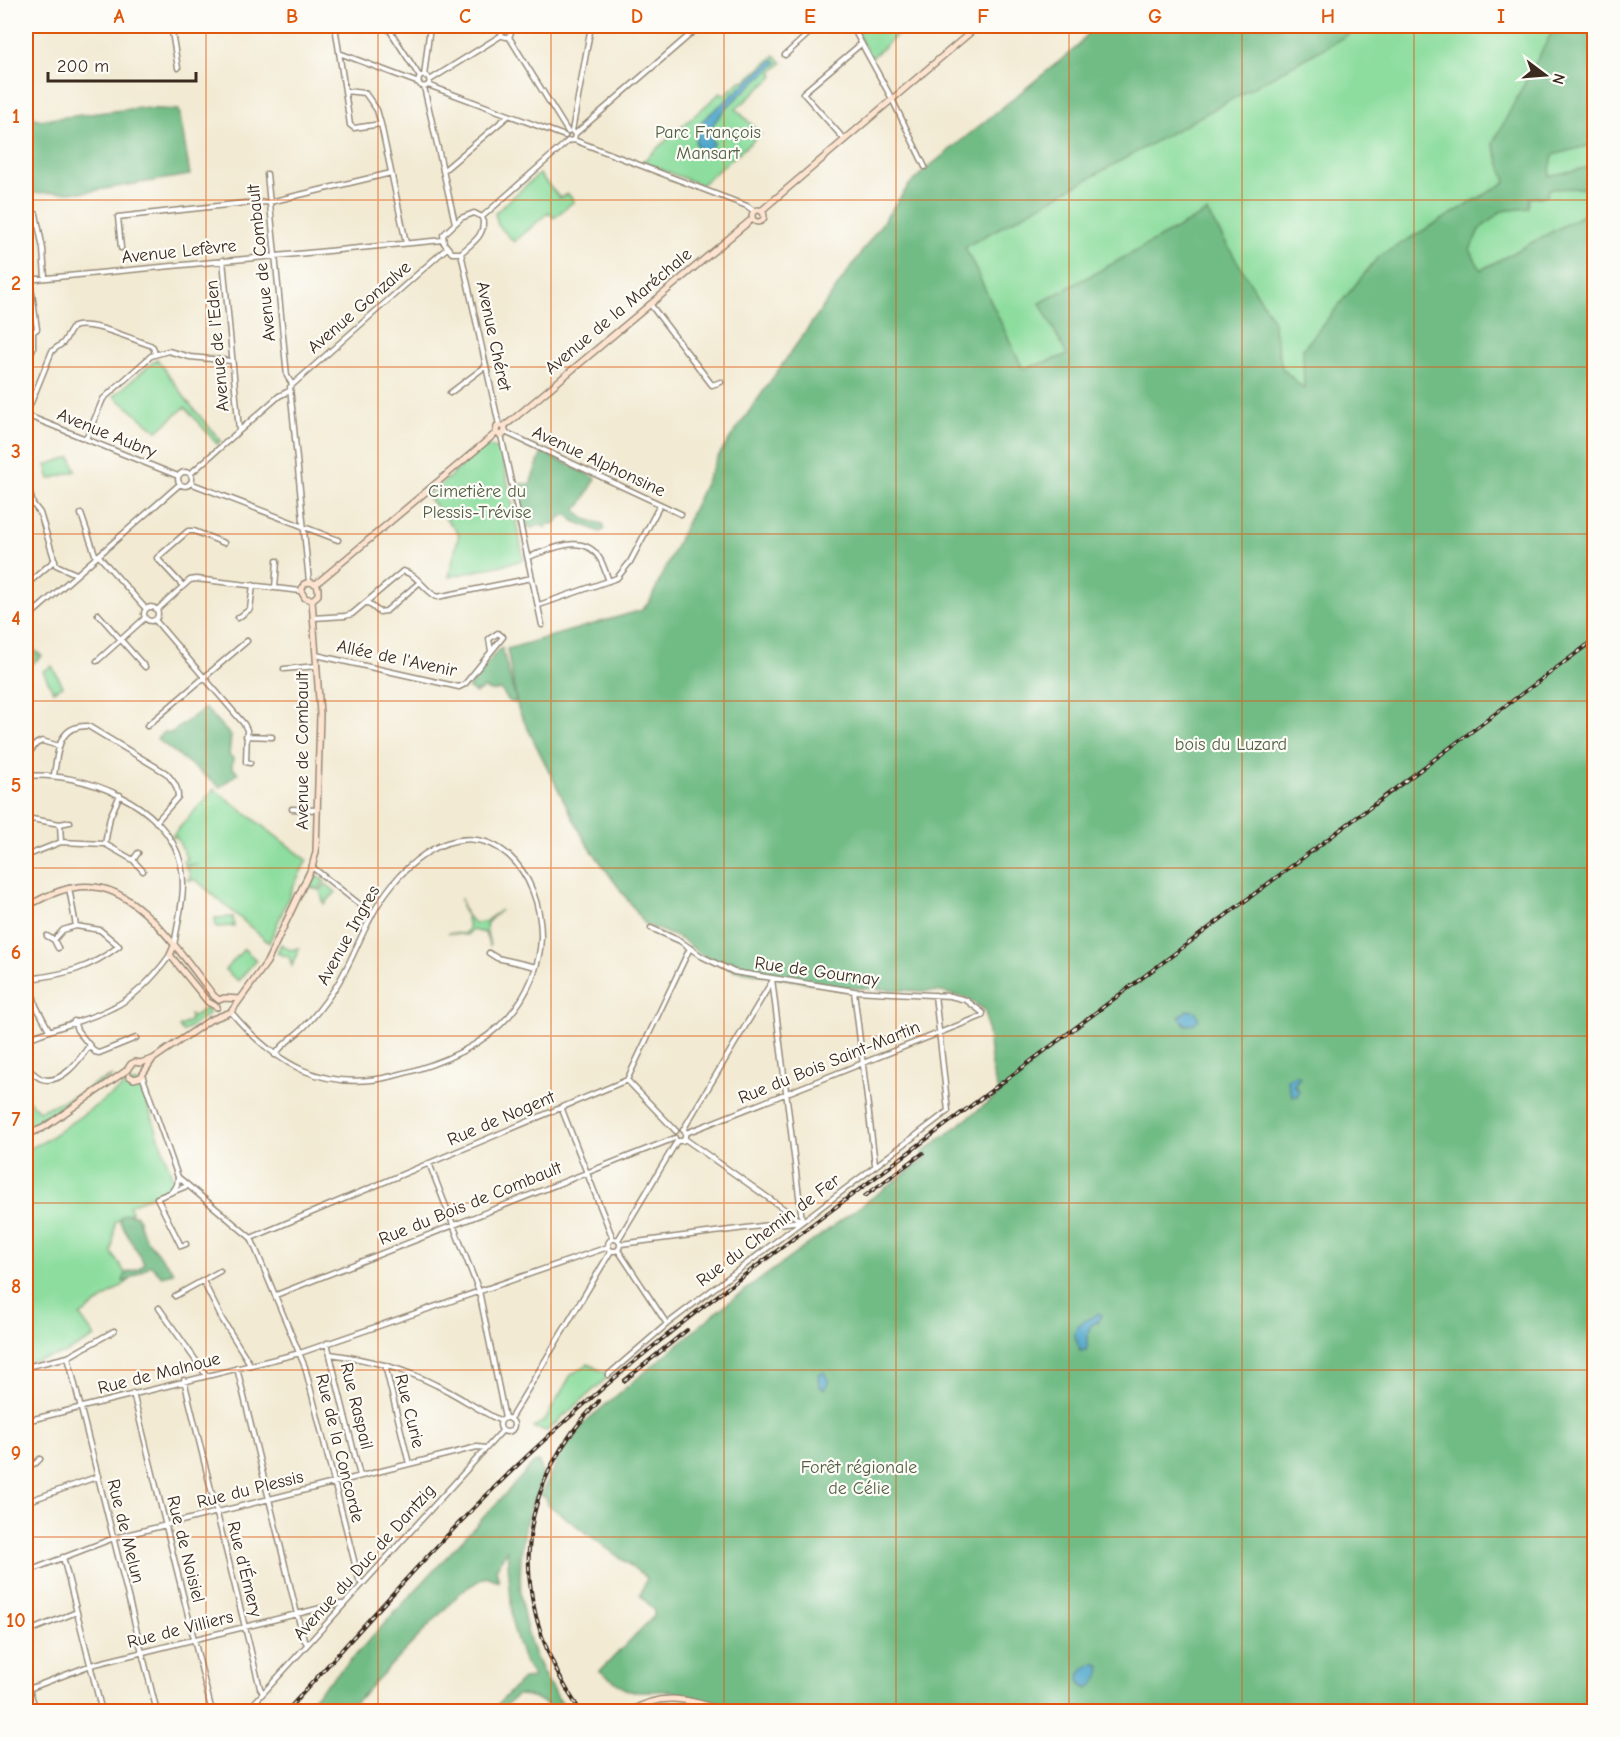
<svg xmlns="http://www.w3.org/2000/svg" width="1620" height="1737" font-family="'Comic Neue',sans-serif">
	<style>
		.green { fill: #8cdd9e; stroke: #64845e; stroke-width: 1.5 }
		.forest { fill: #71bc85; stroke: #567352; stroke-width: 1.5 }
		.water { fill: #4ea6cb; stroke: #446874; stroke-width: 1.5 }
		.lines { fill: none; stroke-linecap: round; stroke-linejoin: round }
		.street-casing { stroke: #968a78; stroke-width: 7 }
		.secondary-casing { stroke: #968a78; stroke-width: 8 }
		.street { stroke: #fff; stroke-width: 4 }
		.secondary { stroke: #fde4d0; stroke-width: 5 }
		.rail-casing { stroke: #3b2a1e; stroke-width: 4 }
		.rail { stroke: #fdfcf7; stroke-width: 1.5; stroke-dasharray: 4.5; stroke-linecap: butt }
		.grid { fill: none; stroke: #df570d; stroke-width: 1.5; stroke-opacity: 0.55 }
		.labels { text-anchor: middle; stroke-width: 4.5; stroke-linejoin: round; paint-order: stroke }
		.park-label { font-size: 18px; fill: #536044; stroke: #fdfcf7 }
		.street-label { font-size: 18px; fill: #3b2a1e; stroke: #fdfcf7 }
		.neatline { fill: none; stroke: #df570d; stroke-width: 2 }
		.grid-label { font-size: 20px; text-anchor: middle; font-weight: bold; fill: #df570d }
	</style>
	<rect width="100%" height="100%" fill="#fdfcf7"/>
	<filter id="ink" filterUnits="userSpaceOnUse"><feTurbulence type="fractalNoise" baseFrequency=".0167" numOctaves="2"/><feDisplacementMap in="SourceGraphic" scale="12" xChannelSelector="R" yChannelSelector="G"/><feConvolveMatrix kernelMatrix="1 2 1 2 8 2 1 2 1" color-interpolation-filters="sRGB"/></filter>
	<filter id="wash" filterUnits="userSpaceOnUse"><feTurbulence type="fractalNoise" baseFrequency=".008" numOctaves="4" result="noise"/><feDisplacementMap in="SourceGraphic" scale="24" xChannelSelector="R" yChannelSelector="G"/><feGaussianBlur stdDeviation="1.35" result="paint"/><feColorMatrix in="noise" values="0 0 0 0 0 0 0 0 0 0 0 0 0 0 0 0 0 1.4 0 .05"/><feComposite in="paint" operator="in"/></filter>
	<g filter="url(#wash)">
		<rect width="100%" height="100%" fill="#f2ead3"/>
		<path class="green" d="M853,26H908L871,58Z
			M1342,26H1594V481L1023,369L963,248Z
			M775,55L782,63L772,72L774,76L736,109L761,134L701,185L642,162L721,92L724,95L742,80L745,81Z
			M539,174L560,198L568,194L574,201L554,218L549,212L514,242L498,225L495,213Z
			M157,359L188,402L221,441L217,444L185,407L157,431L114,396Z
			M487,445L501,451L524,560L449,577L459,534L427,496Z
			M71,457L76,471L50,479L46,465Z
			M52,666L63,686L53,691L43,671Z
			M214,789L307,860L294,885L269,943L196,880H186L190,878L189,869H186L185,866L197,865L185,864L183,860L187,859L176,836L173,838L172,836Z
			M315,875L325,881L318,890L307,885L311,877Z
			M326,884L336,892L324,904L320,891Z
			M461,898L463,911L474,923L484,922L501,910C480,928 486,921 490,947L485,933L472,930L467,935L448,933L463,934L468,930C470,919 462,910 461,898Z
			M233,917L234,926L216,927L215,918Z
			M281,944L290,950L299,948L292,966L289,957L277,953Z
			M244,949L256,960L238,981L225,970Z
			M206,1008L209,1014L183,1032L179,1027L190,1021V1015L193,1017Z
			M113,1076L39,1126L26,1132V1098L39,1111L81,1093L94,1084Z
			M129,1083H139L143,1090L173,1179L169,1188L129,1206L132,1212L115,1222L112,1253L130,1280L80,1316L95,1337L66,1353L26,1363V1150L43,1142Z
			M588,1364L606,1373L609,1376L547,1431L533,1428L545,1420L571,1375Z"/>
		<path class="forest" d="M1093,26H1364L965,247L1023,369L1067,355L1040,303L1207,212L1272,318L1282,368L1304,389L1303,349L1378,257L1506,182L1493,143L1555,26H1594V144L1553,155L1549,176L1594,166V193L1583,188L1549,189L1547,196L1530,198L1528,208L1502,211L1479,230L1470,250L1481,270L1594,209V1711L738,1712L671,1691H628L600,1671L654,1616V1610L640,1595L647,1578L546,1503L547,1499L541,1495L563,1448L568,1445L585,1422L725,1305L925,1159L922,1153L999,1094L993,1075L985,1010L966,998L941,992L837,987L734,970L700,954L683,940L645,924L585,841L560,793L518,709L507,649L642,610L650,601L716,460L729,440L909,185L925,170L1078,46Z
			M26,58L30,110L34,118L42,120L138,108L179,110L190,175L86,192L26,193Z
			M542,452L596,478L581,505L576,508C578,520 593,521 603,524L604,530L600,532L574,521L567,514L559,518L555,524H548L546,528L540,525L532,528L522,525L514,484H530Z
			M26,644L42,656L26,669Z
			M502,648L516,700L514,703L509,701L501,690L490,691L484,688L476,693L468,688L497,651Z
			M205,708L231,736L229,755L233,758L232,767L238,773L220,787L157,739L164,732L171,733Z
			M125,1214L135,1215L139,1219C138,1237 163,1257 174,1272L173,1273L162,1276L151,1265L126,1282L123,1281L126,1273L139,1269L144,1263L120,1222L121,1217Z
			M539,1462C540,1466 543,1471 543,1475C542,1488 530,1505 527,1519C511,1588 523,1656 568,1711H555C543,1701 533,1695 517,1695L501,1710L497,1705L523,1679L534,1678L523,1658L513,1627L507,1550L496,1569L499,1581L486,1576L462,1591L351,1707L344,1708L341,1711H300L345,1666L534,1463Z"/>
		<path class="water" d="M774,59L777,63C764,75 709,117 710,134C710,138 712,140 714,143L709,150L705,151L697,148L695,141L703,120Z
			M1187,1010L1196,1012L1199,1019L1193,1024L1186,1025L1179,1017Z
			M1296,1075L1300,1077L1294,1085L1299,1091L1297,1096H1292L1287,1079Z
			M1099,1313L1102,1315L1099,1321C1083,1326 1091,1338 1086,1350L1080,1351C1079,1346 1076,1341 1075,1336C1073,1322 1090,1320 1099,1313Z
			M824,1372L829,1382L824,1389L820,1387L818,1378L820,1373Z
			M1094,1663L1101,1666C1101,1676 1097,1682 1089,1688C1083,1686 1080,1684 1079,1679L1083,1669Z"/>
	</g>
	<g filter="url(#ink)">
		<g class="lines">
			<g class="street-casing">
				<path id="street" d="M171,26L178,68
					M335,26L345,91
					M387,26L420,77
					M852,26L892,99L925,167
					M501 32a5 5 0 1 1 10 0a5 5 0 1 1-10 0Z
					M510,29L517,26
					M509,37L568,132
					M339,53L419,83
					M785,55L817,26
					M418.5 81a5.5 5.5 0 1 1 11 0a5.5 5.5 0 1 1-11 0Z
					M424,76L430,26
					M430,80L502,35
					M428,85L565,136
					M424,87L455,223
					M381,124L354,128L350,125L345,91L365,93L377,110L381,124L406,243
					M575,134L700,26
					M844,139L803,93L861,44
					M574,140L747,206L754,211
					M443,171L508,116
					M267,174L287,376L292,384
					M474,213L482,217C487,235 472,243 461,253H452L444,243L443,235L461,218Z
					M36,214L43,249L45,278
					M482,217L568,141L574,140L575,134L572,131L591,26
					M121,248L118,217L245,203L270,202L391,173
					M461,253L499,425
					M223,260L239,430
					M26,280L443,240
					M650,304L712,385L721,382
					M26,367L33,348V332L37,329L30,279
					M450,393L486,366
					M26,415L52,351L63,343L73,327C91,320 131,339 150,345L153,347L155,354
					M26,415L178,476
					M505,432L681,514
					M501,435L542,625
					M86,439L103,399L151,356L168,351L190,357L232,361
					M178 479a7 7 0 1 1 14 0a7 7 0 1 1-14 0Z
					M190,474L279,396L289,391
					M26,479L33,504L40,513L56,565L76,574
					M190,483L338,540
					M26,507L33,504
					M81,514L96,557
					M98,555L146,609
					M528,557C550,550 584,531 600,559C604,566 606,574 609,581
					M309,582L290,387L447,248
					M26,585L55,560
					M183,586L157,558L188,531H194L224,543
					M275,588L277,561
					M367,602L379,612L386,611L420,582
					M539,605L617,578L630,562L660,505
					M144 614a7 7 0 1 1 14 0a7 7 0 1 1-14 0Z
					M157,610L190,580L196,579L301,591
					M98,614L145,667
					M238,618L250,609L253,585
					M313,618L345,616L352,614L403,571C418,575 424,590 437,597L532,578
					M26,619L180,484
					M155,620L244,724L247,730L246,762L250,763
					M316,655L459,687L465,684L503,637L498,633L489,639L491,651
					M97,661L145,618
					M284,669L317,666
					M147,726L247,641
					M246,736L272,737
					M29,753L36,744L42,741L59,746
					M54,775C58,752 57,725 88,726L166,773C173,781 178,786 178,797L156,822
					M26,776C81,771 167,803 181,864C187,891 178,919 174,946
					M292,809L317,810
					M26,818L60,824L61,842
					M60,824L70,822
					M105,844L133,860L143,871
					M26,856L61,842L105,844L110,817L120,795
					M133,860L138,853
					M312,867L372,914
					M651,928L680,941L701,956L734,972L854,991L950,996L966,1000L983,1013L982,1016L686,1133
					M47,936L54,940L58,948
					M54,940L63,930L76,926
					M489,953L497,958L536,967
					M26,972L29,979L36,1006L49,1030
					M29,979C66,974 89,969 119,946L100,930L76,926L69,888
					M772,979L802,1220
					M854,991L875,1164
					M231,1012C275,1064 323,1093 393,1076C435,1066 480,1049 509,1016C527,996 540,966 541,938C542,873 492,810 425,854C401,870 381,896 368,923C356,946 348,970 333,991C324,1004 315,1016 304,1027C294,1037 283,1043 275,1055
					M74,1021L77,1030L95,1052L99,1053L136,1038
					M26,1040C53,1027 85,1022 112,1008C135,997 155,976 170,955
					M26,1067C31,1071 36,1077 42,1079C62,1085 80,1059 89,1046
					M142,1075L178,1177L251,1238L305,1367L359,1580L362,1584
					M627,1080L676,1131
					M561,1107L613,1239
					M683,1130L771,983
					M685,1139L801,1221
					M677,1141H682L685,1139V1131
					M429,1163L479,1291L505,1418
					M172,1191L177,1185L178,1177
					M251,1238L627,1080L690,948
					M608 1245a6 6 0 1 1 12 0a6 6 0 1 1-12 0Z
					M618,1240L677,1141
					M186,1244L181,1246L157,1198L187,1186
					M621,1244L801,1221
					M618,1250L667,1324
					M203,1281L222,1319L250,1364
					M276,1295L675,1138
					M175,1296L220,1271
					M159,1308L206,1375
					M327,1343L360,1476
					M330,1354C366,1359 403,1368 436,1385C458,1395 478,1410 501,1421
					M68,1357L157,1712
					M385,1365L409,1464
					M26,1367L68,1357L114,1331
					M237,1368L297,1614L304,1639L307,1644
					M608,1375L667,1324L948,1111L935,995
					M184,1380L260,1688L263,1693
					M133,1393L212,1712
					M500 1425a7 7 0 1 1 14 0a7 7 0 1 1-14 0Z
					M510,1419L611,1251
					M26,1421L300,1353L608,1247
					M26,1467L36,1463L40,1459
					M26,1502L99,1476
					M63,1557L102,1712
					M26,1572L114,1538L477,1447L486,1448
					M26,1632L77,1612
					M26,1690L91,1665L337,1604H343
					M29,1690L37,1712
					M246,1712L502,1431"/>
			</g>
			<g class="secondary-casing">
				<path id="secondary" d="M752 216a6 6 0 1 1 12 0a6 6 0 1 1-12 0Z
					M761,211L978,26
					M496,433L497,426H504L511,421L752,219
					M496,433L500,435L504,434L505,429L504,426
					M316,584L496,433
					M312,600L305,598L301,591L304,584L309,582L316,584
					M312,600L318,595V588L316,584
					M26,907C47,895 70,884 95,887C143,892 186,961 214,996L219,1000
					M174,946L170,955L208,1002L217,1007
					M219,1000L224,998L240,999
					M129,1076L134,1079L141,1077L152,1060
					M26,1135L43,1128L120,1075L127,1070L131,1064L135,1062L140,1063L153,1059L210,1020L231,1012L267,962L312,867L316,852L320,714L312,600
					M517,1712H526
					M630,1712C661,1691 692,1699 725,1712"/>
			</g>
			<use href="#street" class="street"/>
			<use href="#secondary" class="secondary"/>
			<g class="rail-casing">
				<path id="rail" d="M865,1196L923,1153
					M624,1381L687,1330
					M286,1712C355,1635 423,1558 496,1486C572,1411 653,1344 738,1280L1594,640
					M581,1712C509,1606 508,1494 599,1401"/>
			</g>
			<use href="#rail" class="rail"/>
		</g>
	</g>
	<path class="grid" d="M206,26V1712M378,26V1712M551,26V1712M724,26V1712M896,26V1712M1069,26V1712M1242,26V1712M1414,26V1712M26,200H1594M26,367H1594M26,534H1594M26,701H1594M26,868H1594M26,1036H1594M26,1203H1594M26,1370H1594M26,1537H1594"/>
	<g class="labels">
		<g class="park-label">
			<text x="708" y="138">Parc François<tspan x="708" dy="21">Mansart</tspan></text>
			<text x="477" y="497">Cimetière du<tspan x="477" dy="21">Plessis-Trévise</tspan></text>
			<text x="1231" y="750">bois du Luzard</text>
			<text x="859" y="1473">Forêt régionale<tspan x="859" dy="21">de Célie</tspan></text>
		</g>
		<g class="street-label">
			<text transform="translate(179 251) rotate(-6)" y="6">Avenue Lefèvre</text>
			<text transform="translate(261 263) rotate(-96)" y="6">Avenue de Combault</text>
			<text transform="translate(359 307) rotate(-41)" y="6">Avenue Gonzalve</text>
			<text transform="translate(618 311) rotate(-40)" y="6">Avenue de la Maréchale</text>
			<text transform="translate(494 336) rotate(78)" y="6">Avenue Chéret</text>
			<text transform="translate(217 346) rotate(-95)" y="6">Avenue de l'Eden</text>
			<text transform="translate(107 433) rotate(22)" y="6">Avenue Aubry</text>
			<text transform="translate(599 461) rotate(25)" y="6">Avenue Alphonsine</text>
			<text transform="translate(397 658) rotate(12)" y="6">Allée de l'Avenir</text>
			<text transform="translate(302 751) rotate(-90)" y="6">Avenue de Combault</text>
			<text transform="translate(348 935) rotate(-61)" y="6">Avenue Ingres</text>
			<text transform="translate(817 971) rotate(8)" y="6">Rue de Gournay</text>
			<text transform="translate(829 1062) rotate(-22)" y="6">Rue du Bois Saint-Martin</text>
			<text transform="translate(501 1118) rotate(-23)" y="6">Rue de Nogent</text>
			<text transform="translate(470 1203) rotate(-22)" y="6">Rue du Bois de Combault</text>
			<text transform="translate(768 1230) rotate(-37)" y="6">Rue du Chemin de Fer</text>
			<text transform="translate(159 1373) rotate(-14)" y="6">Rue de Malnoue</text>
			<text transform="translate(357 1406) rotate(76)" y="6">Rue Raspail</text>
			<text transform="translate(410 1411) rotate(76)" y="6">Rue Curie</text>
			<text transform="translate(340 1448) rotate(76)" y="6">Rue de la Concorde</text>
			<text transform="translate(250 1489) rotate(-14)" y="6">Rue du Plessis</text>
			<text transform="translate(126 1531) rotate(76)" y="6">Rue de Melun</text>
			<text transform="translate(186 1549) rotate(76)" y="6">Rue de Noisiel</text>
			<text transform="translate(364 1562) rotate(-48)" y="6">Avenue du Duc de Dantzig</text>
			<text transform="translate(245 1569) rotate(76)" y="6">Rue d'Émery</text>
			<text transform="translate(180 1629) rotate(-14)" y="6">Rue de Villiers</text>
		</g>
	</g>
	<rect width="1620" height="1737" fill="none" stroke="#fdfcf7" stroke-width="66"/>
	<g transform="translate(1545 75) rotate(106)" stroke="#fdfcf7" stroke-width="4.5" paint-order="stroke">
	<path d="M0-4.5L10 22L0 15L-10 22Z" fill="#3b2a1e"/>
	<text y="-9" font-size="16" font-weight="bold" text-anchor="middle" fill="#3b2a1e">N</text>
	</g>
	<path d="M48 72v9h148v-9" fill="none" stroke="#3b2a1e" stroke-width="3"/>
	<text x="57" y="72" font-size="18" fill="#3b2a1e" stroke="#fdfcf7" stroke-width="4.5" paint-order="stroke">200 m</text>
	<rect x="33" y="33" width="1554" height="1671" class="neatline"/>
	<g class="grid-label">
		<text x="119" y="23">A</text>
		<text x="292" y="23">B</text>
		<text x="465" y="23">C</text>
		<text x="637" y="23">D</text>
		<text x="810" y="23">E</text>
		<text x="983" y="23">F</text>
		<text x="1155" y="23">G</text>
		<text x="1328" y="23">H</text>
		<text x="1501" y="23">I</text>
		<text x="16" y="123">1</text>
		<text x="16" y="290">2</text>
		<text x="16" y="458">3</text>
		<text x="16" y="625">4</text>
		<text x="16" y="792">5</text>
		<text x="16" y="959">6</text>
		<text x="16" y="1126">7</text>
		<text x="16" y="1293">8</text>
		<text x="16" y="1460">9</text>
		<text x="16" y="1627">10</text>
	</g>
</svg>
